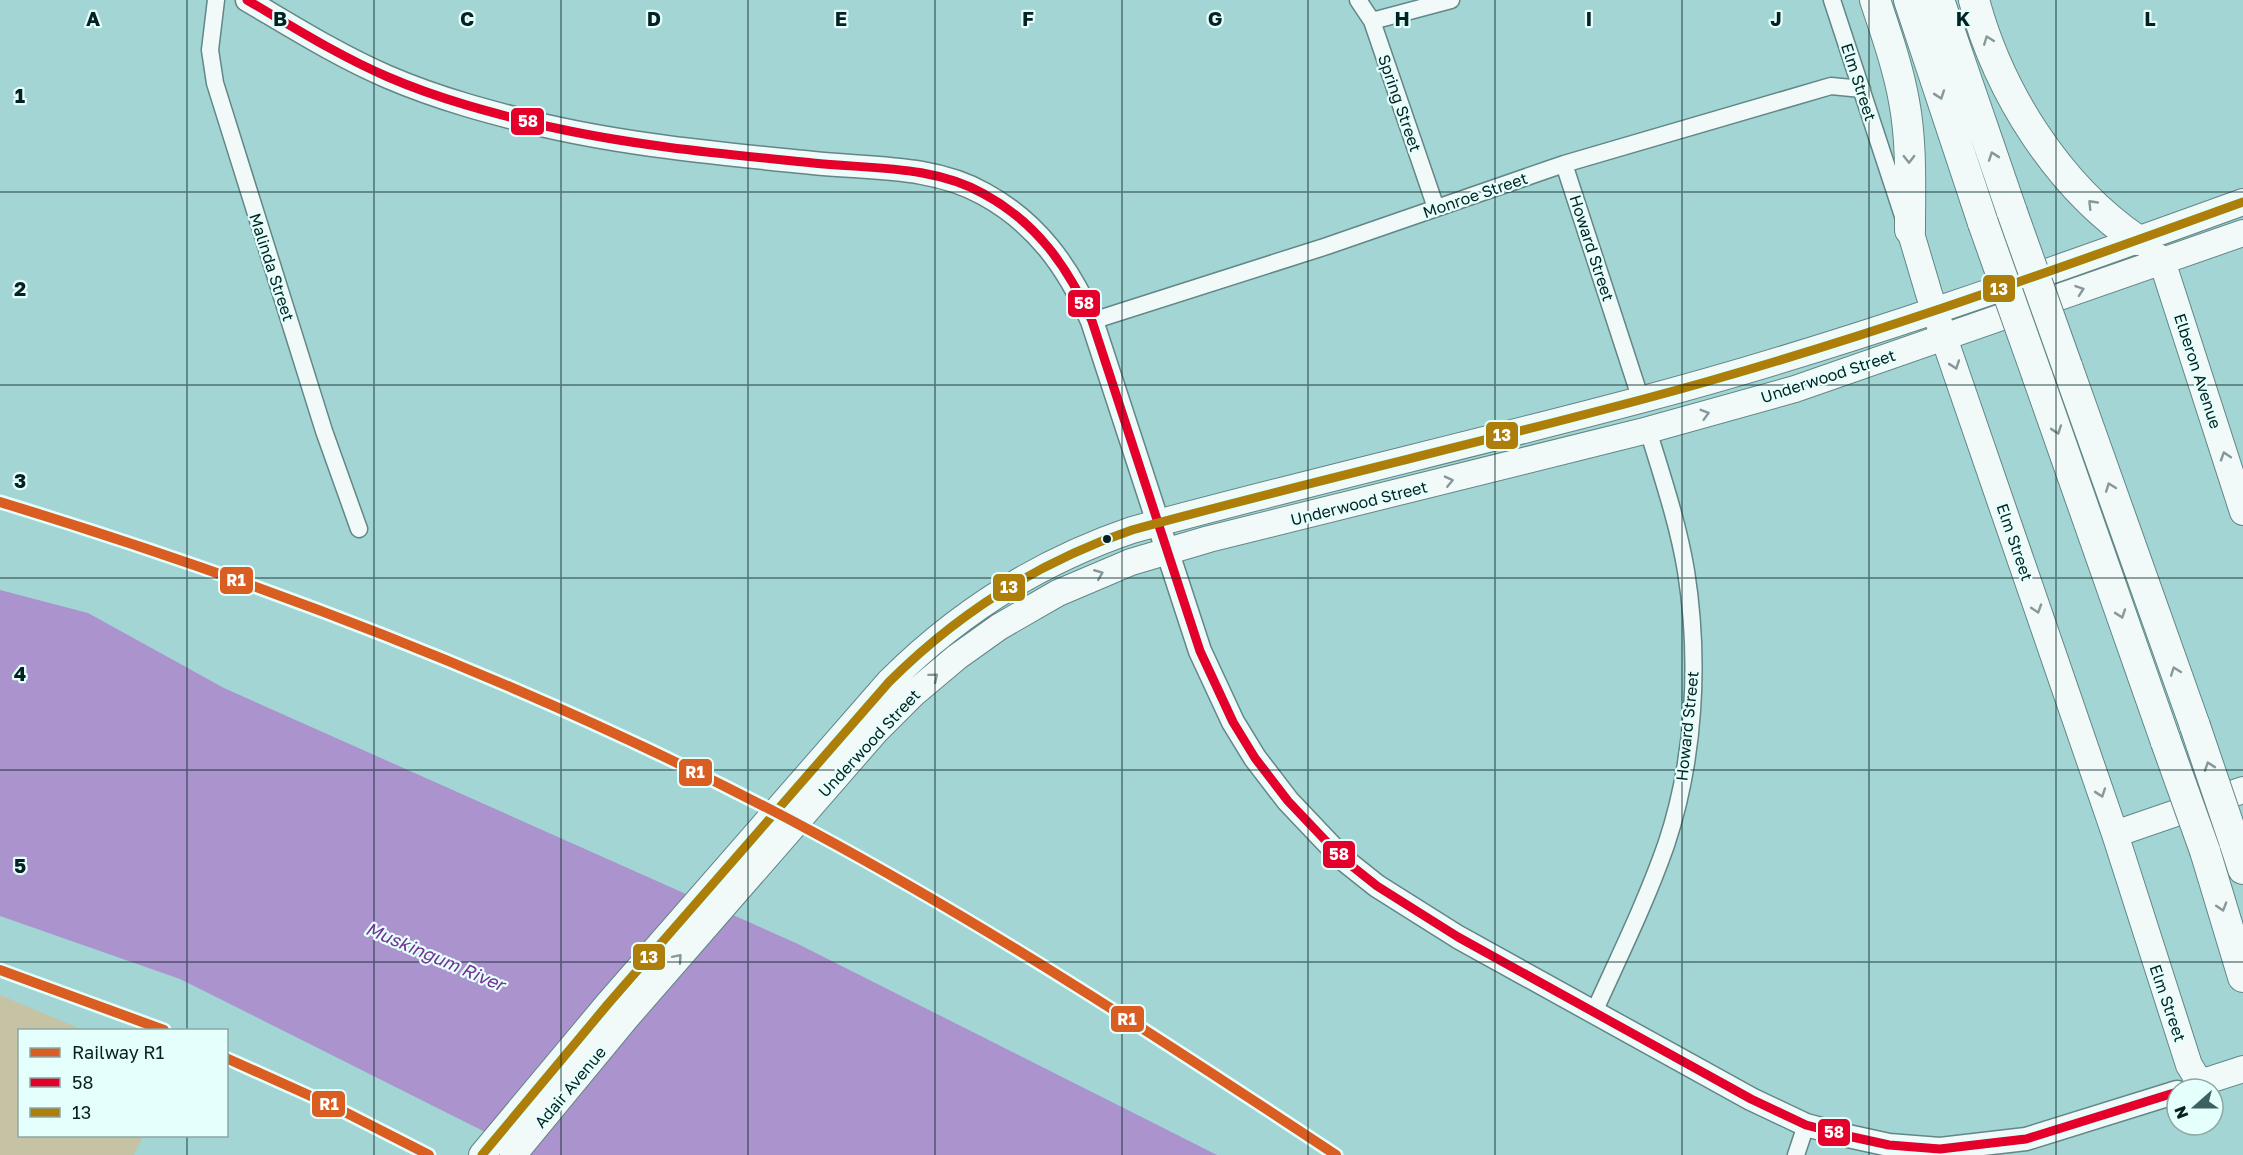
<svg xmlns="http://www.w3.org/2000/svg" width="2243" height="1155" font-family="'Golos Text',sans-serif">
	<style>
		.green { fill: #c5c3a4 }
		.water { fill: #ab93ce }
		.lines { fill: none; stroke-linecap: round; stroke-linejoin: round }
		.street-casing { stroke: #618786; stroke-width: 19 }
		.secondary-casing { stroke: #618786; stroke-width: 25 }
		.primary-casing { stroke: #618786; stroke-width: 28 }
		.highway-casing { stroke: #618786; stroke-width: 32 }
		.street { stroke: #f1f9f9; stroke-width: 16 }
		.secondary { stroke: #f1f9f9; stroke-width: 22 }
		.primary { stroke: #f1f9f9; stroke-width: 26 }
		.highway { stroke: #f1f9f9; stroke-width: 30 }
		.highway-bridge-casing { stroke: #618786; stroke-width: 32; stroke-linecap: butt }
		.highway-bridge { stroke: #f1f9f9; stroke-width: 30 }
		.bus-1-casing { stroke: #e5fffd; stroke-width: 14 }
		.bus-2-casing { stroke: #e5fffd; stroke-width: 14 }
		.bus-1 { stroke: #e4002b; stroke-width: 9 }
		.bus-2 { stroke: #ae7e0a; stroke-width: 9 }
		.rail-1-casing { stroke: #e5fffd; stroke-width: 15 }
		.rail-1 { stroke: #da5e22; stroke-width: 10 }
		.oneway { stroke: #869898 }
		.grid { fill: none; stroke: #042222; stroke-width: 1.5; stroke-opacity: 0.55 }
		.bus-dot { fill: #042222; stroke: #e5fffd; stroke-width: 2 }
		.labels { text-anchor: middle; stroke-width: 4.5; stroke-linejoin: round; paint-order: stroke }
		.street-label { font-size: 16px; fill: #042222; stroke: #e5fffd }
		.water-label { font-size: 18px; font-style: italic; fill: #753194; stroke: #e5fffd }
		.grid-label { font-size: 20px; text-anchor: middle; font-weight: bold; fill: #042222; stroke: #e5fffd; stroke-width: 4.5; stroke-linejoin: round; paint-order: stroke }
		.line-badge { stroke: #e5fffd; stroke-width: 2 }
		.badge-label { font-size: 16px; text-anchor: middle; font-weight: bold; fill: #fff }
	</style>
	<rect width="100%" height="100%" fill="#a3d5d4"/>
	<path class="green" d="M0,995L83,1030H20V1136H143L134,1155H0Z"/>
	<path class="water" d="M0,590L88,613L224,688L798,944L1217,1155H531L180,979L0,916Z"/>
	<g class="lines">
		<g class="street-casing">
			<path id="street" d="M216,0L210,50L215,83L324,431L359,529
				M1358,0L1372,21L1436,208
				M1832,0L1903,216
				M1372,21L1451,0
				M1564,164L1641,400
				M1092,321L1327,246L1564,164L1831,86L1862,89
				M1594,1012C1619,957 1646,902 1666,845C1695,759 1700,660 1686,571C1678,523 1662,476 1648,430
				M1796,1155L1806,1125"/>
		</g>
		<g class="secondary-casing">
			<path id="secondary" d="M247,0C293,27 339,56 388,77C439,99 492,113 546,126C634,146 724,154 813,163C870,169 933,165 984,194C1037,223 1068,267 1092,321L1200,651L1233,722L1255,758L1288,801L1343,859L1377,886L1458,937L1751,1099L1806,1125L1848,1136L1889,1145L1940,1149L2000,1142L2026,1139L2177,1092"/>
		</g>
		<g class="primary-casing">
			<path id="primary" d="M1910,230L1929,294L2115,834L2189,1065L2200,1083L2243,1069
				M2151,251L2162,261L2243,512
				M2115,834L2243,790
				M482,1155L608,1004L889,682C959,612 1038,562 1132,530C1300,484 1471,445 1640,400C1844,346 2044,274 2243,202
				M513,1155L626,1018L876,731L913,694L957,657L999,627L1058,593L1131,562L1209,539L1648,430L1795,389L2243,233"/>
		</g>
		<g class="highway-casing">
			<path id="highway" d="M1875,0C1886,33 1898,67 1904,101C1912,143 1910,187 1910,230
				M1909,0L1983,223
				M1939,0L2012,212
				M1974,0C1999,93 2058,186 2137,240
				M2067,366L2195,726
				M2037,375L2166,742
				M2234,841L2243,869
				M2205,851L2243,977"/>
		</g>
		<use href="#street" class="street"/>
		<use href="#secondary" class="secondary"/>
		<use href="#primary" class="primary"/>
		<use href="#highway" class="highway"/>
		<g class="highway-bridge-casing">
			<path id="highway-bridge" d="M2012,212L2067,366
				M1983,223L2037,375
				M2195,726L2234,841
				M2166,742L2205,851"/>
		</g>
		<use href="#highway-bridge" class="highway-bridge"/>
		<g class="bus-1-casing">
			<path id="bus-1" d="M247,0C293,27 339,56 388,77C439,99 492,113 546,126C634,146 724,154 813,163C870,169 933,165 984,194C1037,223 1068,267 1092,321L1200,651L1233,722L1255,758L1288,801L1343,859L1377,886L1458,937L1751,1099L1806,1125L1848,1136L1889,1145L1940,1149L2000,1142L2026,1139L2177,1092"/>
		</g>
		<g class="bus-2-casing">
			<path id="bus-2" d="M482,1155L608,1004L889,682C959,612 1038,562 1132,530C1300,484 1471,445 1640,400C1844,346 2044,274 2243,202"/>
		</g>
		<use href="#bus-1" class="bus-1"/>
		<use href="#bus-2" class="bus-2"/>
		<g class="rail-1-casing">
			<path id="rail-1" d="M0,502C279,587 555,694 813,832C993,929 1165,1042 1336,1155
				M0,970L164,1030
				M226,1058L333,1106L429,1155"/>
		</g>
		<use href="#rail-1" class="rail-1"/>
	</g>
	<defs><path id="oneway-chevron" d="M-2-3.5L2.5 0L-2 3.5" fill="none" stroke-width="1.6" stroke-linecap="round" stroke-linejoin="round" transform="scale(1.5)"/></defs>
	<g class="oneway">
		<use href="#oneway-chevron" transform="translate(1988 40) rotate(-111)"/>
		<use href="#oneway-chevron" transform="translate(1940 95) rotate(71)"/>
		<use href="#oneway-chevron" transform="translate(1993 156) rotate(-109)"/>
		<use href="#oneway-chevron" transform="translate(1909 159) rotate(89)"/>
		<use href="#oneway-chevron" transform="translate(2092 204) rotate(-134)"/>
		<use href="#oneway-chevron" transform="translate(2080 290) rotate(-19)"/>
		<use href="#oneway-chevron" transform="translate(1955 365) rotate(71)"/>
		<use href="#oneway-chevron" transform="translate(1705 414) rotate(-16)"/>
		<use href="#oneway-chevron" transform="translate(2057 430) rotate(71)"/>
		<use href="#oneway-chevron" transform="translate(2225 456) rotate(-108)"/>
		<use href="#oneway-chevron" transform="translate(1449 481) rotate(-13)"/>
		<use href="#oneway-chevron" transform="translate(2110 487) rotate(-110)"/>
		<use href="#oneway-chevron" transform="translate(1099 574) rotate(-22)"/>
		<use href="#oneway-chevron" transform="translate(2037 609) rotate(72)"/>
		<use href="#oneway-chevron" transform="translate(2121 614) rotate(71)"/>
		<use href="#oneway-chevron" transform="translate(2175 671) rotate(-110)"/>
		<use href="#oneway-chevron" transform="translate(934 677) rotate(-40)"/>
		<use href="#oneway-chevron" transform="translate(2209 766) rotate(-109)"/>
		<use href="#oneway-chevron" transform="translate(2101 793) rotate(71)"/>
		<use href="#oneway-chevron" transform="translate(2222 907) rotate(73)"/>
		<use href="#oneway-chevron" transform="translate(678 958) rotate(-49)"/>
	</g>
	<path class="grid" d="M187,0V1030M374,0V1155M561,0V1155M748,0V1155M935,0V1155M1122,0V1155M1308,0V1155M1495,0V1155M1682,0V1155M1869,0V1155M2056,0V1155M0,192H2243M0,385H2243M0,578H2243M0,770H2243M0,962H2243M187,1136V1155"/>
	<circle class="bus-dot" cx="1107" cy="539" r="5"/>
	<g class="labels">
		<g class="street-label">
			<text transform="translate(1859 82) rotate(72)" y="6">Elm Street</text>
			<text transform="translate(1400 103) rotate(71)" y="6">Spring Street</text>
			<text transform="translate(1475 195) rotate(-19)" y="6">Monroe Street</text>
			<text transform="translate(1592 248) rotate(72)" y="6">Howard Street</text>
			<text transform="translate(272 267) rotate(72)" y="6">Malinda Street</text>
			<text transform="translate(2198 371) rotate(72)" y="6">Elberon Avenue</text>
			<text transform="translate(1828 376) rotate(-18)" y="6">Underwood Street</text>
			<text transform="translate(1359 503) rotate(-14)" y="6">Underwood Street</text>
			<text transform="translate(2015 542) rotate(71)" y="6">Elm Street</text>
			<text transform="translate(1687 726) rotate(-84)" y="6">Howard Street</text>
			<text transform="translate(869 743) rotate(-47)" y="6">Underwood Street</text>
			<text transform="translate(2168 1003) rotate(71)" y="6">Elm Street</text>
			<text transform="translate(570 1087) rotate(-50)" y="6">Adair Avenue</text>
		</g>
		<g class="water-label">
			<text transform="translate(435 957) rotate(23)" y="6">Muskingum River</text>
		</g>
	</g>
	<g class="grid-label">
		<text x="93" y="26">A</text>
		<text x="280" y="26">B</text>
		<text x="467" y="26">C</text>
		<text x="654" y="26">D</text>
		<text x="841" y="26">E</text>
		<text x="1028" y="26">F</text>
		<text x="1215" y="26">G</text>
		<text x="1402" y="26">H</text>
		<text x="1589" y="26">I</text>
		<text x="1776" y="26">J</text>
		<text x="1963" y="26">K</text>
		<text x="2150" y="26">L</text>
		<text x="20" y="103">1</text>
		<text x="20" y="296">2</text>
		<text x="20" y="488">3</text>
		<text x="20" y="681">4</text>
		<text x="20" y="873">5</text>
	</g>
	<g class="line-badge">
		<rect x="510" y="107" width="35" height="29" rx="6" fill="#e4002b"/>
		<rect x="1982" y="274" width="34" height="29" rx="6" fill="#ae7e0a"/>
		<rect x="1067" y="289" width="34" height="29" rx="6" fill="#e4002b"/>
		<rect x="1485" y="421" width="34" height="29" rx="6" fill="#ae7e0a"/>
		<rect x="219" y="566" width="35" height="29" rx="6" fill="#da5e22"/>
		<rect x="992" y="573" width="34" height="29" rx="6" fill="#ae7e0a"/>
		<rect x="678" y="758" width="35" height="29" rx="6" fill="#da5e22"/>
		<rect x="1322" y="840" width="34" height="29" rx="6" fill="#e4002b"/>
		<rect x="632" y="943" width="34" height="28" rx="6" fill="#ae7e0a"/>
		<rect x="1110" y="1005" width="35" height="28" rx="6" fill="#da5e22"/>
		<rect x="311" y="1090" width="35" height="28" rx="6" fill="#da5e22"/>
		<rect x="1817" y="1118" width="34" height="29" rx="6" fill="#e4002b"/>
	</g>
	<g class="badge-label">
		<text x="528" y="127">58</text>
		<text x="1999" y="295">13</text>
		<text x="1084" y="309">58</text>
		<text x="1502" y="441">13</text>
		<text x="236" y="586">R1</text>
		<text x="1009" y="593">13</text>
		<text x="695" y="778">R1</text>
		<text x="1339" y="860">58</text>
		<text x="649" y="963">13</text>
		<text x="1127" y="1025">R1</text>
		<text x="329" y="1110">R1</text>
		<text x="1834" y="1138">58</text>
	</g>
	<rect x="18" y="1029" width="210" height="108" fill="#e5fffd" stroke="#8ba7a5" stroke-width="1.5"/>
	<rect x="30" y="1048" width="30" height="9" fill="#da5e22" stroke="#8ba7a5" stroke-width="1.5"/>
	<text x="72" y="1059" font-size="18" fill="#042222">Railway R1</text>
	<rect x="30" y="1078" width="30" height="9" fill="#e4002b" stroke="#8ba7a5" stroke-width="1.5"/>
	<text x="72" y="1089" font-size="18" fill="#042222">58</text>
	<rect x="30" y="1108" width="30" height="9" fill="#ae7e0a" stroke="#8ba7a5" stroke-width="1.5"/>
	<text x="72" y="1119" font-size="18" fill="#042222">13</text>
	<g transform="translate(2195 1107) rotate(249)"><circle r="28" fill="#e5fffd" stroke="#8ba7a5" stroke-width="1.5"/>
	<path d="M0-4.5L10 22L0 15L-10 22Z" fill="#3c6160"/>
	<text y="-9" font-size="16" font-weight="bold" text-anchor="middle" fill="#042222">N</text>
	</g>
</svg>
